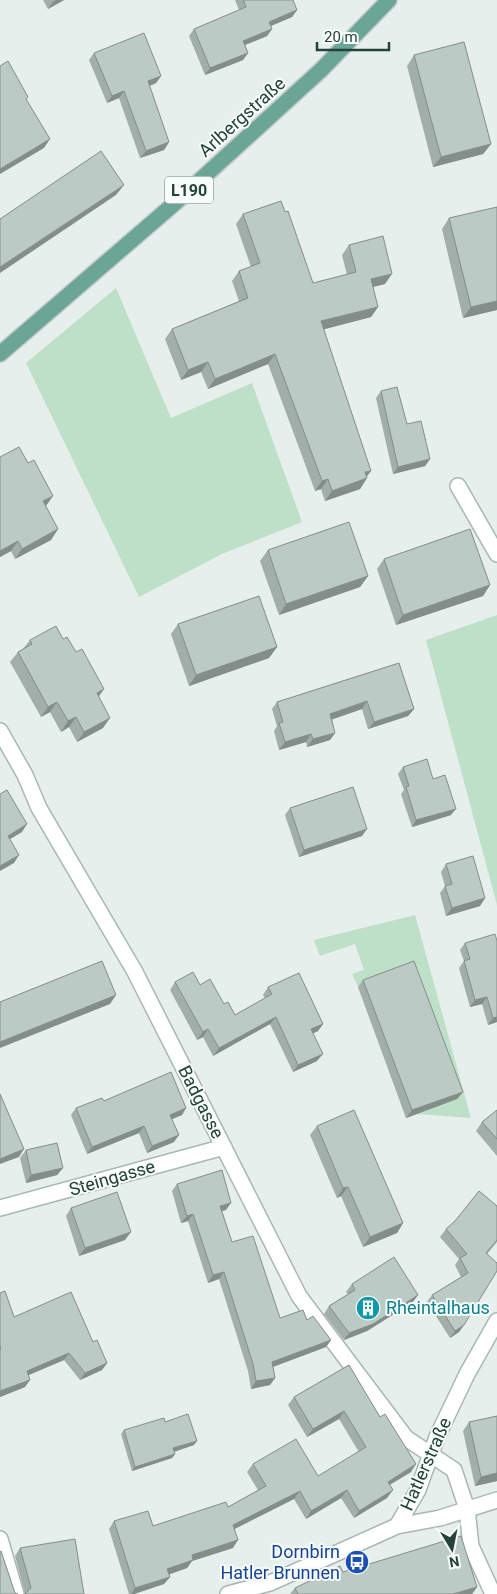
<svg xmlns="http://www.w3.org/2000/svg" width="497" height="1594" font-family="Roboto,sans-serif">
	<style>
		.green { fill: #bfe0c8 }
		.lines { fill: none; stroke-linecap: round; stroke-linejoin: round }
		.minor-casing { stroke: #a8b8b2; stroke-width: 18 }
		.primary-casing { stroke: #c2cac8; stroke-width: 18 }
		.minor { stroke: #fff; stroke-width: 15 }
		.primary { stroke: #6aa596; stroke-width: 15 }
		.wall { fill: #a1aea9 }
		.shaded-wall { fill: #838d89 }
		.building { fill: #bbcac4; stroke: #838d89 }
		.labels { text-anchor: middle; stroke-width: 4; stroke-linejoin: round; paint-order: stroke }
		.shield { fill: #f7fbf9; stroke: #637a73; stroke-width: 1 }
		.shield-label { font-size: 16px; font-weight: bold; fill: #24423a }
		.street-label { font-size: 18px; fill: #24423a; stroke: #f7fbf9 }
		.culture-label { font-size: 18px; fill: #0d838f; stroke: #f7fbf9; text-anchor: start }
		.transit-label { font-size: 18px; fill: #164399; stroke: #f7fbf9; text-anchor: end }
	</style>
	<rect width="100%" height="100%" fill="#e6efeb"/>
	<path class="green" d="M116,288L171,418L252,383L302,522L222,554L139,597L26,363Z
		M497,615V905L426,640Z
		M415,915L471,1118L417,1114L352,974L364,970L355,944L320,956L314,940Z"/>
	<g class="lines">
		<g class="minor-casing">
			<path id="minor" d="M458,486L497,554
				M0,731L25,775L39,808L135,972L299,1296L406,1438L454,1470L467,1509L471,1546L493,1594
				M0,1208L224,1147
				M397,1526L418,1490L437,1437L467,1374L497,1321
				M0,1539L16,1594
				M228,1594L270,1583L397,1526L440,1518L497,1500"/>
		</g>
		<g class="primary-casing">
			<path id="primary" d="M0,354L175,203L321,70L389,0"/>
		</g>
		<use href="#minor" class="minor"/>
		<use href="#primary" class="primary"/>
	</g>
	<path class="wall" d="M43,0H64L48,9Z
		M235,0H293L297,10L292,17L270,26L272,29L267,36L245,45L248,53L243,60L205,75L189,36L194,29L239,10Z
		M94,53L161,76L156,83L149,86L169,142L164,150L140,158L119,98L107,103L89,60Z
		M414,55L491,144L483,154L433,167L407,66Z
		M285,212L313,283L347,275L342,255L349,245L385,284L373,287L378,307L371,317L323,329L367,478L360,489L325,501L321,489L315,491L268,364L208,389L201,372L181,380L165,339L172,329L239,301L232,281L239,271L251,267L236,224L243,214Z
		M449,218L497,310L463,318L442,229Z
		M381,391L407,424L430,459L425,466L393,474L376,398Z
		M0,457L46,506L58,529L51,540L15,559L11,551L0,557Z
		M268,550L368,576L360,587L279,615L260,561Z
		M384,559L490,585L483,596L396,625L377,569Z
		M178,624L277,647L269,658L189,686L171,634Z
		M63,639L99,696L103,728L77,742L69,727L61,732L50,712L41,717L10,662L18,652L23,649L30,640Z
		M399,663L414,709L408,716L368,729L362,709L332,719L335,733L330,740L307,747L306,742L279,750L274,731L277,726L272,709L277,702Z
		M403,767L433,779L451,815L412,827L401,794L404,790L398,774Z
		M290,808L362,836L299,857L285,815Z
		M446,864L485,898L480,906L446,916L440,893L445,886L441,872Z
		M497,941V1022L488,1025L482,1004L470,1007L459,968L464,961L460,950L465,943Z
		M363,980L463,1092L457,1099L406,1118L358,987Z
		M175,982L200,985L224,1004L235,1015L265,998L263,995L268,987L323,1024L318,1031L313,1033L317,1061L293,1072L270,1024L213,1056L203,1037L197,1040L170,990Z
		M104,1101L186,1108L182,1115L172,1119L174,1142L147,1153L139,1133L87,1154L71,1115L76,1108Z
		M497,1110V1156L476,1131L482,1122Z
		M317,1126L403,1223L397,1233L363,1247L341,1196L337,1198L310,1135Z
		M26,1150L63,1168L57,1175L26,1183L20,1158Z
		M177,1184L226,1210L222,1211L232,1242L280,1318L307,1320L331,1340L326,1347L273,1367L275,1378L270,1385L251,1389L248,1371L219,1279L208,1283L188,1221L181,1223L172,1191Z
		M497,1206V1242L487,1254L464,1325L459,1332L450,1338L427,1302L432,1295L461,1277L455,1265L459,1259L440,1237L446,1229Z
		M71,1208L125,1240L79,1256L66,1216Z
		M352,1284L413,1302L367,1331L344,1340L324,1314L329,1306L348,1294L346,1292Z
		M0,1293L14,1317L93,1342L107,1363L102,1370L80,1380L64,1360L28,1375L25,1387L0,1397Z
		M349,1365L411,1472L390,1485L387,1498L354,1518L341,1498L306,1519L294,1499L235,1529L233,1548L192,1561L187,1568L169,1574L170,1577L164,1584L134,1594H129L109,1529L114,1521L153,1526L228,1507L258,1490L247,1472L253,1464L318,1476L359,1452L339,1419L307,1437L288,1405L294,1397Z
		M497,1416V1481L475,1486L463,1431L469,1422Z
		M165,1422L194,1445L174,1451L175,1454L172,1458L132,1471L121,1434L124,1430Z
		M20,1548L84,1594H25L15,1556Z
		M343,1572L477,1587L472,1594H290L295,1588Z"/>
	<path class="shaded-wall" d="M56,0H64L48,9L53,2Z
		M297,10L292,17L264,29L269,22Z
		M272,29L267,36L238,48L243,41Z
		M248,53L243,60L205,75L210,68Z
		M161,76L156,83L143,89L148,81Z
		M124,91L119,98L107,103L112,96Z
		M50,139L44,148L0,174V169Z
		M169,142L164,150L140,158L146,151Z
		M491,144L483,154L433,167L441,157Z
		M124,185L116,195L0,273V267Z
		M392,274L385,284L364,289L371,279Z
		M497,301V310L463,318L471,307Z
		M378,307L371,317L314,332L321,321Z
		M275,354L268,364L208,389L215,379Z
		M208,362L201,372L181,380L188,370Z
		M430,459L425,466L393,474L398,467Z
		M371,471L365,479L367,478L360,489L325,501L332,491L365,472Z
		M328,479L321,489L315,491L322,481Z
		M53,496L46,506L43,501Z
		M58,529L51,540L15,559L22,549Z
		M18,541L11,551L0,557V551Z
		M368,576L360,587L279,615L286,604Z
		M490,585L483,596L396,625L403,615Z
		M277,647L269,658L189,686L196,675Z
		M104,689L97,699V693Z
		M367,701L362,709L325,722L330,714Z
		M57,702L50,712L41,717L48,707Z
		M414,709L408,716L368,729L374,722Z
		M76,717L69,727L61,732L68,721Z
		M110,718L103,728L77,742L84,732Z
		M335,733L330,740L307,747L313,739Z
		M311,734L306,742L279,750L285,742Z
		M456,809L451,815L412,827L416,820Z
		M27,824L22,832L2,844L8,836Z
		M367,829L362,836L299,857L304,850Z
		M19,855L14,863L0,871V866Z
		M485,898L480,906L446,916L452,908Z
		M116,995L110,1004L0,1048V1042Z
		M487,997L482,1004L470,1007L475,1000Z
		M276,1017L270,1024L213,1056L219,1048Z
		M497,1017V1022L488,1025L493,1018Z
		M323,1024L318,1031L306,1037L311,1029Z
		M208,1029L203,1037L197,1040L203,1032Z
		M323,1054L317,1061L293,1072L298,1065Z
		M463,1092L457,1099L406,1118L412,1110Z
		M186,1108L182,1115L165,1122L170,1115Z
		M144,1126L139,1133L87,1154L92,1147Z
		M179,1135L174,1142L147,1153L152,1146Z
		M24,1149L19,1157L0,1164V1159Z
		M63,1168L57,1175L26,1183L31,1175Z
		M348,1187L341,1196L337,1198L343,1188Z
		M231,1203L226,1210L214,1213L220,1206Z
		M193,1214L188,1221L181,1223L187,1216Z
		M403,1223L397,1233L363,1247L370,1237Z
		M131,1232L125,1240L79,1256L85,1248Z
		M224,1272L219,1279L208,1283L213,1275Z
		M418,1295L413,1302L367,1331L344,1340L349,1333Z
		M464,1325L459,1332L450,1338L455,1331Z
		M331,1340L326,1347L267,1369L272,1362Z
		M69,1353L64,1360L22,1378L27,1371Z
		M107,1363L102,1370L80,1380L85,1373Z
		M275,1378L270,1385L251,1389L256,1381Z
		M30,1380L25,1387L0,1397V1391Z
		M344,1411L339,1419L307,1437L313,1429Z
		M197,1441L194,1445L171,1453L173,1448Z
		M175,1454L172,1458L132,1471L135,1467Z
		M416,1464L411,1472L382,1489L388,1482Z
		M497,1473V1481L475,1486L481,1477Z
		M347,1490L341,1498L306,1519L311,1511Z
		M393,1490L387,1498L354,1518L359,1511Z
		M300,1491L294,1499L228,1532L233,1525Z
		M238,1540L233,1548L192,1561L187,1568L162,1577L167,1569L192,1555Z
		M170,1577L164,1584L134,1594H131L135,1588Z
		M477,1587L472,1594H453Z"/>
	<path class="building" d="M243,0H293L297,10L269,22L272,29L243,41L248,53L210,68L194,29L246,7Z
		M144,33L161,76L148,81L169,142L146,151L124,91L112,96L94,53Z
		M464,42L491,144L441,157L414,55Z
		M8,61L28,97L26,99L50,139L0,169V66Z
		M101,151L124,185L0,267V219Z
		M281,201L285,212L288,211L313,283L356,272L349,245L383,236L392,274L371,279L378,307L321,321L371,471L365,472L367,478L332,491L328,479L322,481L275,354L215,379L208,362L188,370L172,329L248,298L239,271L260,263L243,214Z
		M497,207V301L471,307L449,218Z
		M397,387L407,424L421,421L430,459L398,467L381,391Z
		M19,447L28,463L34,460L53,496L43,501L58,529L22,549L18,541L0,551V457Z
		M349,522L368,576L286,604L268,550Z
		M470,529L490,585L403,615L384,559Z
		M259,596L277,647L196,675L178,624Z
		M56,626L63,639L67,637L76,652L82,649L104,689L97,693L110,718L84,732L76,717L68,721L57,702L48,707L18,652L32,644L30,640Z
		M399,663L414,709L374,722L367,701L330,714L335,733L313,739L311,734L285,742L279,723L283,722L277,702Z
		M427,759L433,779L445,775L456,809L416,820L406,787L409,786L403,767Z
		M353,787L367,829L304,850L290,808Z
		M7,790L27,824L8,836L19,855L0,866V794Z
		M473,856L485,898L452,908L445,886L452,884L446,864Z
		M495,934L497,941V1017L493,1018L487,997L475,1000L464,961L470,959L465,943Z
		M102,961L116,995L0,1042V1002Z
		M414,961L463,1092L412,1110L363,980Z
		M193,972L200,985L210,979L224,1004L228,1002L235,1015L272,994L268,987L299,973L323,1024L311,1029L323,1054L298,1065L276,1017L219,1048L208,1029L203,1032L175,982Z
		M171,1072L186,1108L170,1115L179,1135L152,1146L144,1126L92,1147L76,1108L102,1098L104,1101Z
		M0,1094L24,1149L0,1159Z
		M354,1110L403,1223L370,1237L348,1187L343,1188L317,1126Z
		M497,1110V1139L482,1122Z
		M57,1143L63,1168L31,1175L26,1150Z
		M222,1170L231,1203L220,1206L232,1242L253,1236L280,1318L303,1310L307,1320L313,1316L331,1340L272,1362L275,1378L256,1381L253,1364L224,1272L213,1275L193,1214L187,1216L177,1184Z
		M479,1191L497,1206V1240L486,1253L497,1263V1271L464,1325L455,1331L432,1295L468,1273L460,1258L467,1254L446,1229L455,1221Z
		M117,1192L131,1232L85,1248L71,1208Z
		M394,1257L418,1295L373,1324L349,1333L329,1306L355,1290L352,1284Z
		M5,1291L14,1317L71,1292L93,1342L97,1340L107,1363L85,1373L69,1353L27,1371L30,1380L0,1391V1350L1,1349L0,1346V1293Z
		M349,1365L380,1417L385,1414L416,1464L388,1482L393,1490L359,1511L347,1490L311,1511L300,1491L233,1525L238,1540L192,1555L193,1560L167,1569L170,1577L135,1588L114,1521L148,1511L153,1526L226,1502L228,1507L266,1486L253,1464L296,1439L318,1476L366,1447L344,1411L313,1429L294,1397Z
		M188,1414L197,1441L173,1448L175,1454L135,1467L124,1430L164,1418L165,1422Z
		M497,1416V1473L481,1477L469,1422Z
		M461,1536L477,1587L453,1594H298L295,1588L340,1566L343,1572Z
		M75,1539L84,1594H25L31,1588L20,1548Z
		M1,1551L15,1593L18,1594H0V1552Z"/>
	<defs>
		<g id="building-disc" transform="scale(1.25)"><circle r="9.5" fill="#0f9aa8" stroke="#f7fbf9"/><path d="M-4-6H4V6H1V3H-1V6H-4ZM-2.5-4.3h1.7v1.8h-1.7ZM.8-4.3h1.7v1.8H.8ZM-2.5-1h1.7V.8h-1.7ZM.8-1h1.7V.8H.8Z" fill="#fff"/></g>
		<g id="bus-disc" transform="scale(1.25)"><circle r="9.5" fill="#1a4fb4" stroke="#f7fbf9"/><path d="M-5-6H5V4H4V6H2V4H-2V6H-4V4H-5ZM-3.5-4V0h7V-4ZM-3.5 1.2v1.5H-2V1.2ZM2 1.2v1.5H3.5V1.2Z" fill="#fff"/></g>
	</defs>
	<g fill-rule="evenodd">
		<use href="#building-disc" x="368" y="1308"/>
		<use href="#bus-disc" x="357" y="1562"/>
	</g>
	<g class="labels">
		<rect class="shield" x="165" y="176.5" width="48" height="27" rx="4"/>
		<g class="shield-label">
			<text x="189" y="196">L190</text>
		</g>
		<g class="street-label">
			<text transform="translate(242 117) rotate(-42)" y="6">Arlbergstraße</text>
			<text transform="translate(201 1102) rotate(63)" y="6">Badgasse</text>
			<text transform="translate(112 1178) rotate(-16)" y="6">Steingasse</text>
			<text transform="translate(426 1464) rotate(-66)" y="6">Hatlerstraße</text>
		</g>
		<g class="culture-label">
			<text x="386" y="1314">Rheintalhaus</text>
		</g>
		<g class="transit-label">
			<text x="340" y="1558">Dornbirn<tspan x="340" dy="21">Hatler Brunnen</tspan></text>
		</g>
	</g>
	<g transform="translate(452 1549) rotate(170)" stroke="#f7fbf9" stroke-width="4" paint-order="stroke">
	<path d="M0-4L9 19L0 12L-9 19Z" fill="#24423a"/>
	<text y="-8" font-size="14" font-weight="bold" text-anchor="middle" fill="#24423a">N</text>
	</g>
	<path d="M317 42v8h72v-8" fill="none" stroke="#24423a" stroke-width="2.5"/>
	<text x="324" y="42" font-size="15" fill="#24423a" stroke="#f7fbf9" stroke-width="4" paint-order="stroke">20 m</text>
</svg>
